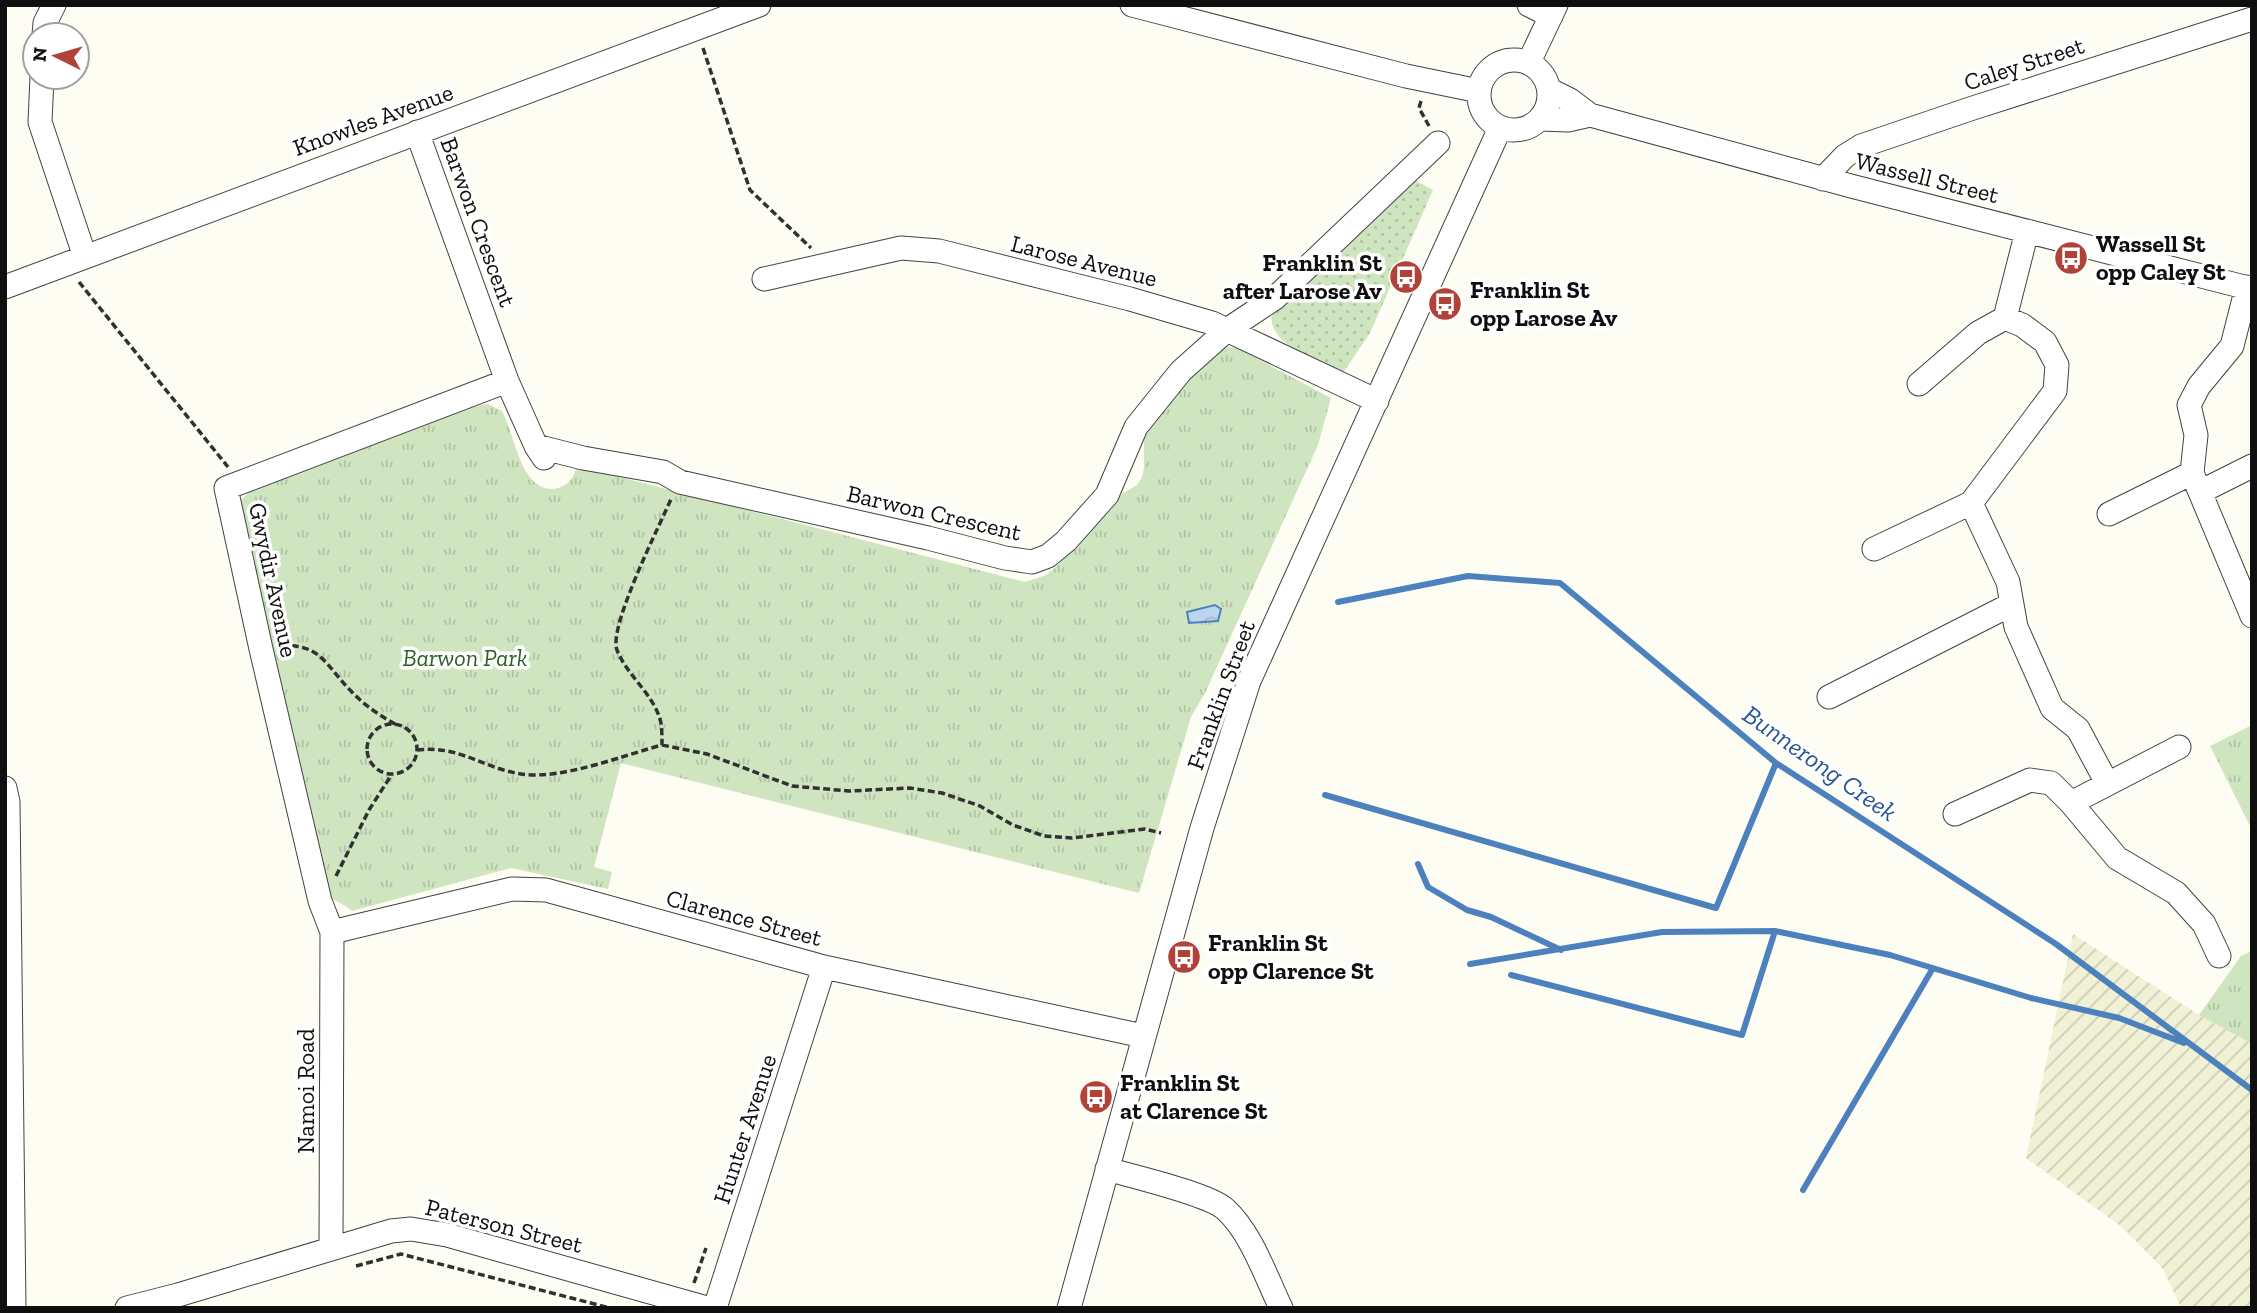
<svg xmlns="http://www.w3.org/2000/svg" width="2257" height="1313" font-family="'Zilla Slab',serif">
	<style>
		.farmland { fill: url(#farmland-furrows) }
		.grass { fill: url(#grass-dots) }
		.park { fill: url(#park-tufts) }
		.water { fill: url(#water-waves); stroke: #4d81be; stroke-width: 2 }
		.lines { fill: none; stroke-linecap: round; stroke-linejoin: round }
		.stream { stroke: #4d81be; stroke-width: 6 }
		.minor-casing { stroke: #424242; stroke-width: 25 }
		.path { stroke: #313131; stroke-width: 3.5; stroke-dasharray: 7 3.5; stroke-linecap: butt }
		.minor { stroke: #fff; stroke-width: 23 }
		.labels { text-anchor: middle; stroke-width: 7; stroke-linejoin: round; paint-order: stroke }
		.street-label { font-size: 24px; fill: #0f0f0f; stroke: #fff }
		.poi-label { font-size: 24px; font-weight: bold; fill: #0f0f0f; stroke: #fff; text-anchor: start }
		.park-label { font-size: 24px; font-style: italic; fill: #2b6027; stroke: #fff }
		.water-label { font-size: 26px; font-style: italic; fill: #265594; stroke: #fff }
	</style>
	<defs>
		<pattern id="farmland-furrows" width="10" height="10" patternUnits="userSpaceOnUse" patternTransform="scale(1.75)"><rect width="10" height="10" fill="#f0f1d5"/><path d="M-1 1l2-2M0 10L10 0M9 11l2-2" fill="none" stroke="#cdcdb6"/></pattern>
		<pattern id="grass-dots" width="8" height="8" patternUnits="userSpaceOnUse" patternTransform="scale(1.75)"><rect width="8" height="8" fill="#cee5c0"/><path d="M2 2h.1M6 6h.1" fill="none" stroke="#b0c3a4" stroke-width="1.8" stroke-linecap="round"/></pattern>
		<pattern id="park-tufts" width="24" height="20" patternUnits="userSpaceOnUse" patternTransform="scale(1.75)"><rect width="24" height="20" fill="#cee5c0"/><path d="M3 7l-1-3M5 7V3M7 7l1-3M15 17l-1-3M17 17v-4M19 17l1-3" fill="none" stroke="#b0c3a4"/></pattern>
		<pattern id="water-waves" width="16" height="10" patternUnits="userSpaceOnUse" patternTransform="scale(1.75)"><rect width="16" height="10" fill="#bdd6f0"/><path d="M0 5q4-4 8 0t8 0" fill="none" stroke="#a1b6cd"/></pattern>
	</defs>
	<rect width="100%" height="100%" fill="#fefdf3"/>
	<path class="farmland" d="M2073,934L2199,1015L2252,1044V1308H2181L2163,1269L2122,1227L2026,1158Z"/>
	<path class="grass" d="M1413,179L1433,190L1370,333L1343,373C1321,362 1266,344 1272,314Z"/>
	<path class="park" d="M1228,347L1237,348L1331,398L1318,445L1205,693L1191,717L1139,893L621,763L594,867L612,872L608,889L511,868L352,911C344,903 334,902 326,894L240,501L256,486L473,407L488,404L502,411C515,434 521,497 558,488C568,485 573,479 576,469L585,468L1025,582L1046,575L1056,567L1112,509L1122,494L1137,485L1142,477L1144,468V440L1153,420L1175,393L1219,349Z
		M2252,725V830L2210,746Z
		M2252,951V1044L2199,1015L2241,956Z"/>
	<path class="water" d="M1215,605L1221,609L1218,621L1189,623L1187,612Z"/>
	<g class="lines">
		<path class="stream" d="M1338,602L1468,576L1560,583L1776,763L2056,944L2252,1090
			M1325,795L1716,908L1776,763
			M1418,864L1428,887L1467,910L1491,917L1561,950
			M1470,964L1662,932L1775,931L1890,955L2031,998L2119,1018L2184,1043
			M1511,975L1742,1035L1775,931
			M1803,1190L1933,968"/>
		<g class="minor-casing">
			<path id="minor" d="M1132,5L1406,76L1479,91
				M1529,5L1551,16
				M44,35L45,23L54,5
				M1479 95a35 35 0 1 1 70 0a35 35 0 1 1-70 0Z
				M1529,62L1556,5
				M42,77L40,122L85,257
				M1550,90L1570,100L1590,115L1851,186L2252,289
				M1540,119L1568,120L1590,115
				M417,132L507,381L536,446L544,458
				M1823,179L1845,156L1861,146L1973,108L2252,19
				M764,279L901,248L939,251L1130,299L1212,323L1377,401
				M5,287L759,5
				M2247,287L2232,346L2199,386L2189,405L2196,435L2192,473L2252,616
				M2005,318L2027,231
				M536,446L583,458L663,472L680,482L928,538L1005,558L1032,562L1048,556L1066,541L1107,495L1136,427L1181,371L1227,330L1275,298L1438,143
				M2200,492L2252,466
				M1971,503L2008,582L2016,627L2052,708L2078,729L2107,783
				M2109,514L2192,473
				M1874,549L1971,503L2055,391L2057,365L2045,342L2022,325L2005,318L1978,333L1919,384
				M1829,697L2012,604
				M5,788L8,802L14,1308
				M2071,803L2179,747
				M1955,814L2030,780L2051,783L2071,803L2117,858L2176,893L2204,924L2219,956
				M332,932L512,889L546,890L824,967L1143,1036
				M1107,1169C1131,1176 1209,1194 1225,1209C1251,1232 1266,1277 1281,1308
				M331,1249L332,932L320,901L261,649L226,488L507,381
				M127,1308L178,1295L391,1231L411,1229L447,1235L707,1308
				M715,1308L824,967
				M1069,1308L1202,828L1249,681L1500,128"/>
		</g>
		<path class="path" d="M703,48L750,190L811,248
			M1421,101L1419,108L1429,126
			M79,282L228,467
			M281,646C321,643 326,666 351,691C364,705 379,715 395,724
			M367 749a25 25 0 1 1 50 0a25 25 0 1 1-50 0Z
			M662,745L707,754L792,786L849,791L910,788L942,793L980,806L1013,825L1044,836L1072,838L1145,829L1161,833
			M417,750C460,745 482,768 521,774C562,780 621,756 662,745C662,738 662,730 661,723C655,695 627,676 617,650C608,627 660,525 671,499
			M336,876L369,810L392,774
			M356,1266L401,1254L610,1308
			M694,1283L706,1248"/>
		<use href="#minor" class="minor"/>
	</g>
	<defs>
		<g id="bus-disc" transform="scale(1.75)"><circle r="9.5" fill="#b04237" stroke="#fff"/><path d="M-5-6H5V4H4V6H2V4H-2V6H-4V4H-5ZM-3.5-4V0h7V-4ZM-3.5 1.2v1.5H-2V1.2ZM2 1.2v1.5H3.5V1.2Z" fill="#fff"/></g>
	</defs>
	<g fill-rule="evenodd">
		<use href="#bus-disc" x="2071" y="258"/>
		<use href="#bus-disc" x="1406" y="277"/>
		<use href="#bus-disc" x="1445" y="304"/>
		<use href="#bus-disc" x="1184" y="957"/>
		<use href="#bus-disc" x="1096" y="1097"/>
	</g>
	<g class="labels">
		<g class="street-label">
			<text transform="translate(2024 64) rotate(-18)" y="8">Caley Street</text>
			<text transform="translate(373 120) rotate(-20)" y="8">Knowles Avenue</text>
			<text transform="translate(1927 178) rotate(14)" y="8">Wassell Street</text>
			<text transform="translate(478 222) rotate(70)" y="8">Barwon Crescent</text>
			<text transform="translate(1084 261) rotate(14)" y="8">Larose Avenue</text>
			<text transform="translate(934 513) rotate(13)" y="8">Barwon Crescent</text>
			<text transform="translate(273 580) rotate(78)" y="8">Gwydir Avenue</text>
			<text transform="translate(1221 695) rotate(-70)" y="8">Franklin Street</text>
			<text transform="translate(744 918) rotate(15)" y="8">Clarence Street</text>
			<text transform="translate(306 1091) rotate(-90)" y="8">Namoi Road</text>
			<text transform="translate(745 1129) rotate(-72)" y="8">Hunter Avenue</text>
			<text transform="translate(504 1226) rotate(14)" y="8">Paterson Street</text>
		</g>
		<g class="poi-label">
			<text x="2096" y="252">Wassell St<tspan x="2096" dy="28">opp Caley St</tspan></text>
			<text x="1382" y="271" text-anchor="end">Franklin St<tspan x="1382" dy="28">after Larose Av</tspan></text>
			<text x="1470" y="298">Franklin St<tspan x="1470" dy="28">opp Larose Av</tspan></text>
			<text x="1208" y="951">Franklin St<tspan x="1208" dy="28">opp Clarence St</tspan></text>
			<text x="1120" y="1091">Franklin St<tspan x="1120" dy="28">at Clarence St</tspan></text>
		</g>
		<g class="park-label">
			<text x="465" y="666">Barwon Park</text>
		</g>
		<g class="water-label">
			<text transform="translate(1820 763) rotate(35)" y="9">Bunnerong Creek</text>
		</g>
	</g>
	<rect width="2257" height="1313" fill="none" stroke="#0f0f0f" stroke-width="14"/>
	<g transform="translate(56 56) rotate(275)"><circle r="33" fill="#ffffff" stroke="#9f9f9f" stroke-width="2"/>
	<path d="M0-5L12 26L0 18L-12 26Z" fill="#b04237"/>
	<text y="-10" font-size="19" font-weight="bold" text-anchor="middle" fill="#0f0f0f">N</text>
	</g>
</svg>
